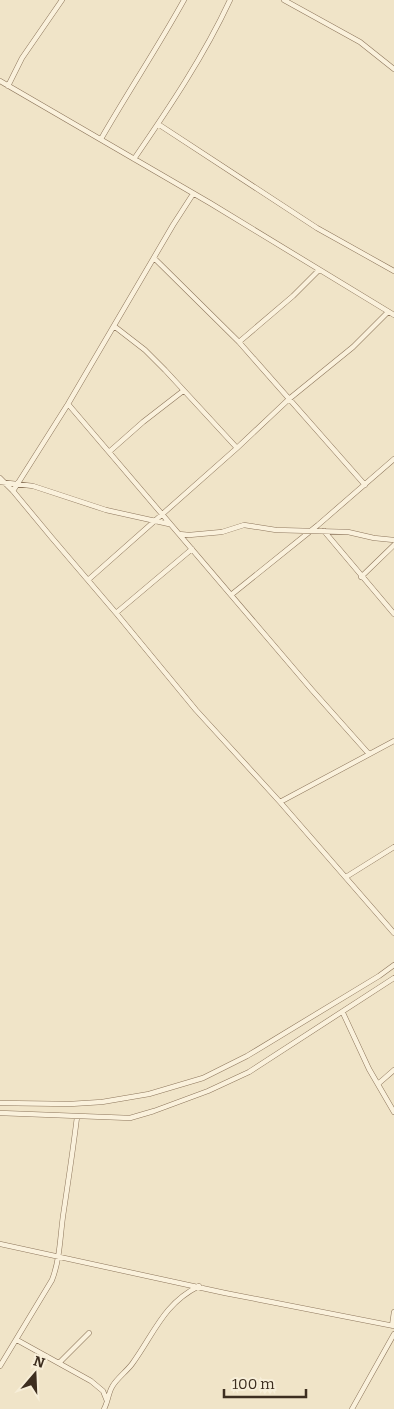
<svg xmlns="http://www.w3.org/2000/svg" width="394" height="1409" font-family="Bitter,serif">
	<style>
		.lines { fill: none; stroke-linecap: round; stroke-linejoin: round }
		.street-casing { stroke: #8d765c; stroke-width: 5.5 }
		.street { stroke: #faf1dc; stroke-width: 4.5 }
	</style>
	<rect width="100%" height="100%" fill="#f0e4c8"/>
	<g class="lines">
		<g class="street-casing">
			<path id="street" d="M284,0L360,42L394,69
				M0,81L210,203L394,315
				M8,86L22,58L62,0
				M158,124L317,228L394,271
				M101,139C128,92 158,47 184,0
				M134,159C169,108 204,56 230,0
				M154,258L239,342L365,485
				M114,326L145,350L165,370L237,448
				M239,342L293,296L319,270
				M68,404L312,690L369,754
				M109,452L143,422L183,391
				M0,478L13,491L52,538L116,613L196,710L280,802L394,933
				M0,482L33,486L106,510L169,524
				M13,491L68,404L173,225L193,194
				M324,531L394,614
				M179,534L189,535L222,532L244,525L276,530L348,532L374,538L394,540
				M361,577L394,545
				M88,580L237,448L289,399L353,347L388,312
				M231,595L318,525L394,459
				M116,613L192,549
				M280,802L394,741
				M346,877L394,847
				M343,1013L369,1069L394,1112
				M378,1084L394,1070
				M0,1103L70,1104L102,1102L149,1094L203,1078L247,1056L379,976L394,965
				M0,1113L130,1118L154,1111L208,1091L249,1072L394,978
				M0,1244L225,1293L394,1326
				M392,1326L394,1312
				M17,1340L91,1381L103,1391L107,1401
				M59,1363L89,1333
				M0,1366L52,1280C60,1259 60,1238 63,1216C68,1183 73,1150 77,1117
				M104,1409C108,1402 108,1394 112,1387C116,1379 126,1372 132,1364C154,1334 163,1304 199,1286
				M352,1409L394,1334"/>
		</g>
		<use href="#street" class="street"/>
	</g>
	<g transform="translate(35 1374) rotate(19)" stroke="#f7eed8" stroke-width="4" paint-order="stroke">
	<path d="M0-4L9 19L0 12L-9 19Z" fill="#3d2e20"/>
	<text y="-8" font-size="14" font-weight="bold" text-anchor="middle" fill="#3d2e20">N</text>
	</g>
	<path d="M224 1389v8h82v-8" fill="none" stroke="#3d2e20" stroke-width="2.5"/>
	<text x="232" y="1389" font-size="15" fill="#3d2e20" stroke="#f7eed8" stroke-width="4" paint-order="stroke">100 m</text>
</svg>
